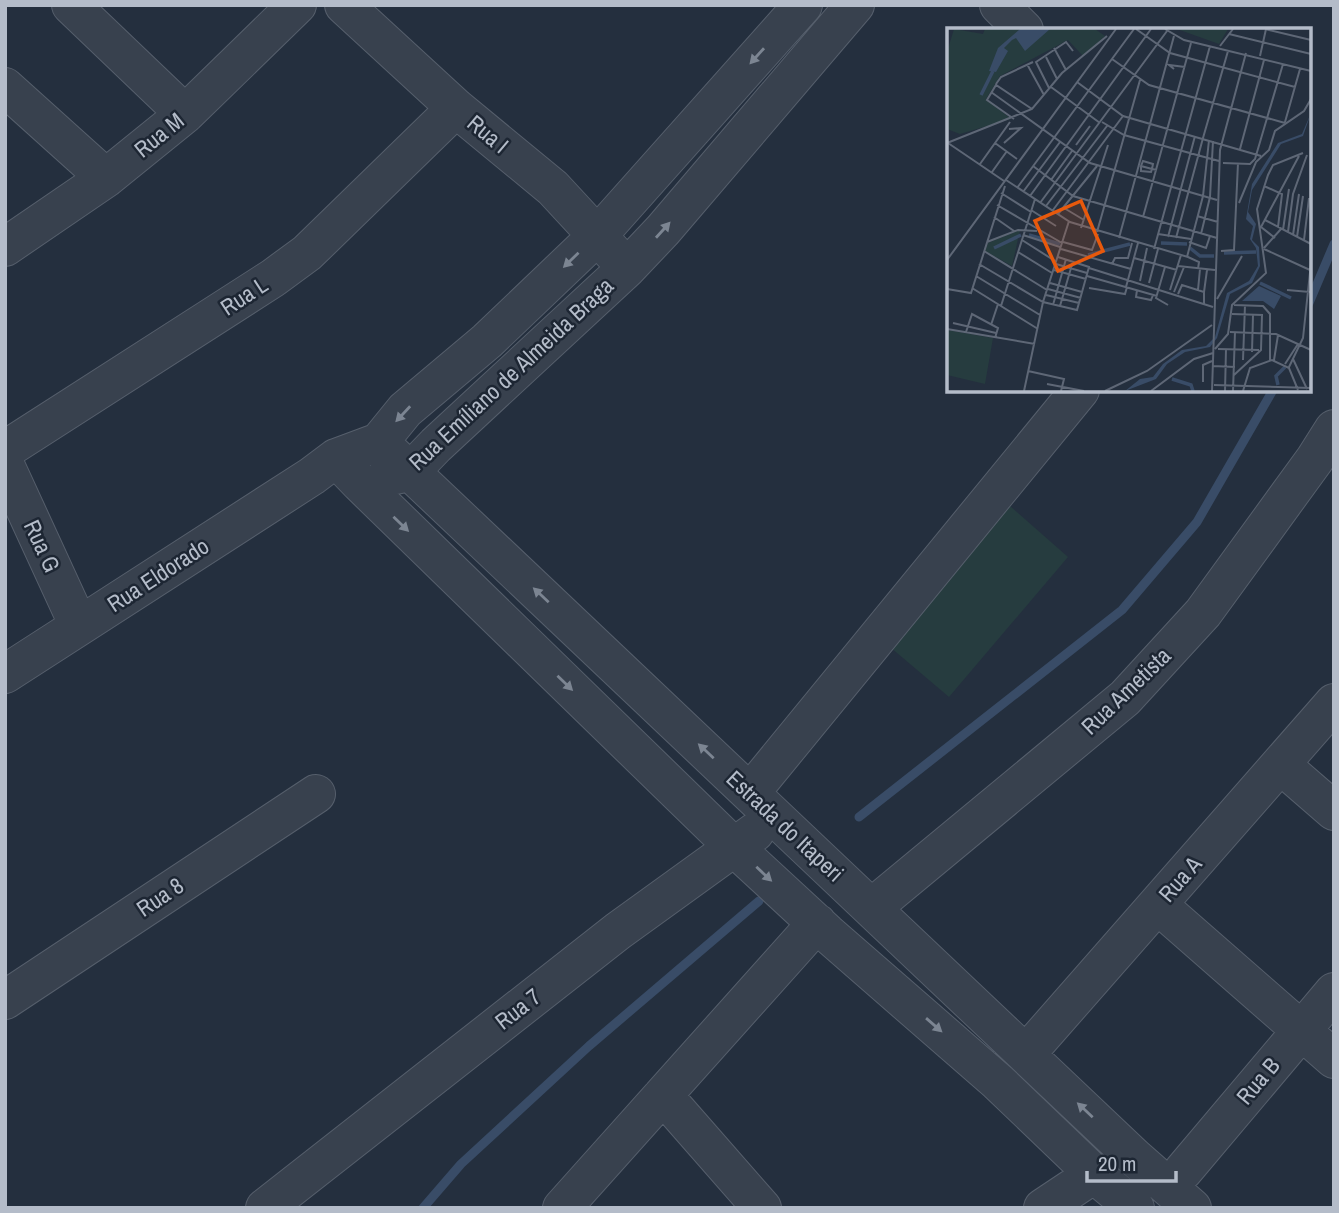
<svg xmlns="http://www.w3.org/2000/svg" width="1339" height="1213" font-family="'Archivo Narrow',sans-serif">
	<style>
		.green { fill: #263c3f }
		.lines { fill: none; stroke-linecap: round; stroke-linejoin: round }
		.stream { stroke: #394c67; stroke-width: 9 }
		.minor-casing { stroke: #565f6c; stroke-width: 40 }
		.minor { stroke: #38414e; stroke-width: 38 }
		.oneway { fill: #7c8592 }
		.labels { text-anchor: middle; stroke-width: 5; stroke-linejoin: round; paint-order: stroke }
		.street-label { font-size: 23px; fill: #b4bcc9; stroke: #1d2633 }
		.inset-river { fill: none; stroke: #394c67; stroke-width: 3.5 }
		.inset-road { fill: none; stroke: #5e6776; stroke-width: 2 }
		.view { fill: #e8590c; fill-opacity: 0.15; stroke: #e8590c; stroke-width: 3.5 }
		.inset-edge { fill: none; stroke: #b4bcc9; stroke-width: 3.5 }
	</style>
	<rect width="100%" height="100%" fill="#242f3e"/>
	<path class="green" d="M1010,506L1068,557L949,697L890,647Z"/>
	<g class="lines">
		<path class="stream" d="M1309,303L1334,244
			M859,817L1122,610L1197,522L1273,390
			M423,1208L461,1164L589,1046L759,901"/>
		<g class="minor-casing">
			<path id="minor" d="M71,5L185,114
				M344,5L456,108L553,188L615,255
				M999,5L1024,30
				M5,87L106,178
				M5,247L106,178L185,114L297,5
				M379,442L1134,1157L1192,1208
				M5,450L273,278L307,253L456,108
				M336,458L360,483L734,847L827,933L998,1082L1094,1174L1135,1208
				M5,465L79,626
				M386,477L410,472L436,445L627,268L663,230L855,5
				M5,674L312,476L336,458L379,442L405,410L487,341L598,235L803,5
				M1281,765L1334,811
				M750,793L1080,390
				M1158,905L1334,1059
				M876,912L880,901L1125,698L1203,613L1315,459L1334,429
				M5,1000L316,794
				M1026,1054L1334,703
				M663,1095L762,1208
				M1183,1171L1334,992
				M265,1208L618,931L755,832
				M562,1208L817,923
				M1043,1208L1094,1174"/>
		</g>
		<use href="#minor" class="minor"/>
	</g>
	<defs><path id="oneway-solid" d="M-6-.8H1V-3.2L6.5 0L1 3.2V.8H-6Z" transform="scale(1.75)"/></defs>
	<g class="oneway">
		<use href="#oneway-solid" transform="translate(757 56) rotate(132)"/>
		<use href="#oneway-solid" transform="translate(663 230) rotate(-48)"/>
		<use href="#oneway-solid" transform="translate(571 260) rotate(136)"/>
		<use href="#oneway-solid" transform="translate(403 414) rotate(133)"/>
		<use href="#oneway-solid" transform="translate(401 524) rotate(44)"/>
		<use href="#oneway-solid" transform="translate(541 595) rotate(-137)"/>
		<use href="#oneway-solid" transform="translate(565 683) rotate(44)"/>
		<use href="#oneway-solid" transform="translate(706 751) rotate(-137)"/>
		<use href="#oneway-solid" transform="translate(764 874) rotate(43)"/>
		<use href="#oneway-solid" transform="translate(934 1025) rotate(41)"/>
		<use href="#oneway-solid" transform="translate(1085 1110) rotate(-137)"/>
	</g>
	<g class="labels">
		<g class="street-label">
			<text transform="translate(488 134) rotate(40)" y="8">Rua I</text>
			<text transform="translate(159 135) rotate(-39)" y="8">Rua M</text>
			<text transform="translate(244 296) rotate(-33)" y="8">Rua L</text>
			<text transform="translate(511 374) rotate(-43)" y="8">Rua Emíliano de Almeida Braga</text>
			<text transform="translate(42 546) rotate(65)" y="8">Rua G</text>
			<text transform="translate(158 575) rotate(-33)" y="8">Rua Eldorado</text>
			<text transform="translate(1126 691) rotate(-44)" y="8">Rua Ametista</text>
			<text transform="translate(785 826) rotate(43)" y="8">Estrada do Itaperi</text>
			<text transform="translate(1180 879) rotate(-49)" y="8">Rua A</text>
			<text transform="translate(160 897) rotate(-34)" y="8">Rua 8</text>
			<text transform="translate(518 1009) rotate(-38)" y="8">Rua 7</text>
			<text transform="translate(1258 1081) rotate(-50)" y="8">Rua B</text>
		</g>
	</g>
	<g transform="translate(947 28)">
		<rect width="364" height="364" fill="#242f3e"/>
		<path d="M7,1L36,6L38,1H148L158,8L136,28L121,12L53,48L39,71L64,91L13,106L0,101V24ZM230,1H281L272,16ZM73,202L65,238L38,223L41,215ZM0,302L46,310L38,356L0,347Z" fill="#263c3f"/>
		<path d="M73,1H103L78,23L69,10L65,12L57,20L61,23L49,44L42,43L51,20ZM364,85L356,108L334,116L305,162L301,184L309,196L305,212L312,219L313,238L305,255L283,266L270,310L263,319L238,324L220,336L209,351L178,363L193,351L206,349L216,336L235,322L259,318L268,309L280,265L302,253L311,238L309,220L303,211L306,198L299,191L305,156L331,115L355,106ZM312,258L334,268L327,281L316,273H295Z" fill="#394c67"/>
		<path class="inset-river" d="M34,67L46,43M82,207L113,216M214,215L240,216M47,220L74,207M243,220L253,228H267M277,225L309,224M141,227L183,216M313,255L344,270M225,351L244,357L246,363M331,357L329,348L338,339"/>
		<path class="inset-road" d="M189,1L223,25L348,59M218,1L237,12L364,43M318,1L364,12M282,6L364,26M273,18L286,1M107,20L119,42M313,28L319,1M99,29L110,51M165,31L202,57L338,95M80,36L97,67M227,41L222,37L238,39M130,54L176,88L314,128M49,56L54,49L86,34M104,59L153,95M102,60L89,34L119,14L126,23M44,64L143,135L270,172M67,91L40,72L49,57L85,81M155,94L177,107L272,133M338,94L353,41M256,110L281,23M0,115L85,81L115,45L160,8M1,115L57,153M48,115L70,131M57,115L74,100L62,101M129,117L143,98M293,121L317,32M276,135L303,136L308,131L336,36M33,136L63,94M86,138L126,168L270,210M194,139V143L204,144L205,141L206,136L196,133L194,138L205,141L210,142M45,144L60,123M59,152L123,194L241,229L252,234L251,241M104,152L125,123M317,158L335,166L331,199M70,160L187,1M76,164L113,114M54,165L84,184M83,168L204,1M93,175L220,3M292,175L309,134L322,122L328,103L357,83L364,71M50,177L115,215M99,178L160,98M117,180L137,192M84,182L109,198M106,182L176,88M111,186L150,138M250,188L271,194M47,189L67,203M196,189L244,15M318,192L364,216M134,200L161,117M336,202L342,161M150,204L193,52M341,204L346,166L360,127M211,206L244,211M254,206L263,169L266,113M76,207L113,219M346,207L352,166M221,209L248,108M350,209L356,168M172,210L227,8M229,210L256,110M328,210L314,199L352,128M75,212L108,233M357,212L362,170M40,214L71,202L90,203M116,214L145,222L151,206M242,214L259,220L263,208M317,220L334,201M114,221L184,241M207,221L263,18M317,221L363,242M37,223L100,262M274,223L287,222L291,135M71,224L105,245M240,229L256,168L262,112M187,230L230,242M0,232L169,1M32,236L96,274L130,282L142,239L111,229M109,236L140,245M165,236L168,230H181L185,215M231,238L268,242M218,239L209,270L221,277M142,240L266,279M107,242L139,251M29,248L93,287M140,248L210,268M193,253L200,220M103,255L135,264M202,255L211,221M179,259L191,215M25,260L91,301M142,260L178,266L180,259M0,261L24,265L58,158M101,261L134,270M190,262L189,269L204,272L206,267M223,262L234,227M251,262L253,241M340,262L363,264M227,264L237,239M257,264L260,242M231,266L235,257L257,264V277M99,267L132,275M270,271L295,228M106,277L119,231M287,277L316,278L323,286V332M54,278L88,171M113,278L126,233M285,286L316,287M6,295L49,305M44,297L51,276M0,301L88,316M19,304L25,286L51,300L48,310M283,304L329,306L364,322M268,321L281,306L285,277L319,245L310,181L321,147L326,137L356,125M271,321L312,322M305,324L306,287M346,331L360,361M296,332L298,277M327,332L331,307M338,336L351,316M266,338L288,339M342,339L356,310L364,235M81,343L117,351L114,363M287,347L314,322L315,287M256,354V337L265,333M100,356L137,363M267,357L364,360M77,363L96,274L122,193M158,363L200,343L265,297M204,363L247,331L266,325M265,363L273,122L299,25M278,363L279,321M286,363L288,304M296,363L303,340L325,332L342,340L351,362"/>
		<path class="view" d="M134,173L156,223L111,243L88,193Z"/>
		<rect width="364" height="364" class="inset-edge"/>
	</g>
	<rect width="1339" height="1213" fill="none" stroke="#b4bcc9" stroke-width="14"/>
	<path d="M1087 1171v10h89v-10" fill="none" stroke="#b4bcc9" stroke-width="3.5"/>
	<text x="1098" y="1171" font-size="21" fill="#b4bcc9" stroke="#1d2633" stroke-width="5" paint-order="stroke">20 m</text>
</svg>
